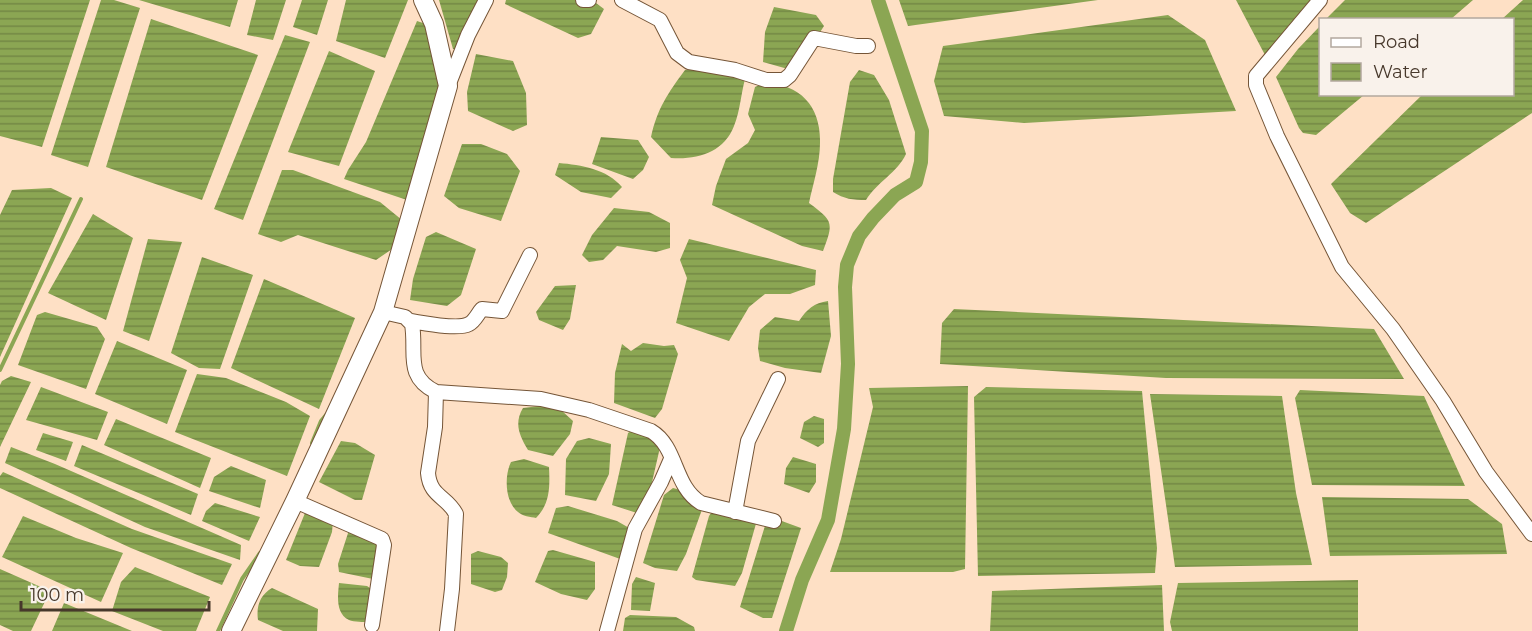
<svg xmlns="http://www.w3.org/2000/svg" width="1532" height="631" font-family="Montserrat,sans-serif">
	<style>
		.water { fill: url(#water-rules) }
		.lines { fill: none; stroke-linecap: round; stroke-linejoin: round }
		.stream { stroke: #8ba653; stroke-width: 4 }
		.canal { stroke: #8ba653; stroke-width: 14 }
		.minor-casing { stroke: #755537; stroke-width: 16 }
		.tertiary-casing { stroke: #755537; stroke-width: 20 }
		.minor { stroke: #fff; stroke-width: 14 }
		.tertiary { stroke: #fff; stroke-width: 18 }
	</style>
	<defs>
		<pattern id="water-rules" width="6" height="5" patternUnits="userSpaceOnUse" patternTransform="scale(1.5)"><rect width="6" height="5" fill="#8ba653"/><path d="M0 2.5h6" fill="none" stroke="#738845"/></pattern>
	</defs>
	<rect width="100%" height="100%" fill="#fee0c5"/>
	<path class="water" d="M0,0H90L42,147L0,136Z
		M101,0H114L140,8L88,167L51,155Z
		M139,0H238L230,27Z
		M256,0H286L273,40L247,35Z
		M302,0H328L317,35L293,27Z
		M346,0H408L385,58L336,41Z
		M439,0H482L458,49H453Z
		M506,0H592L604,9L591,34L578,38L505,4Z
		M899,0H1098L908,26Z
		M1236,0H1316L1265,55Z
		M1345,0H1473L1451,19H1326Z
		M1523,0H1532V113L1366,223L1350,213L1331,184L1422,95L1512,94V20L1502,19Z
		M774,7L816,15L824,26L795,71L763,62L765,32Z
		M1168,15L1205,40L1236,111L1024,123L944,116L934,81L943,46Z
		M151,19L258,55L202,200L106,167Z
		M417,21L426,24L442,91L413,202L344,179L348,170L366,142Z
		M1320,26V94L1364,95L1316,135L1303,133L1299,128L1276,77L1298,49Z
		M285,35L310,42L243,220L214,209Z
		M329,51L375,71L339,166L288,152Z
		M476,54L513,61L526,93L527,125L513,131L468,111L467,92Z
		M710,67L745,79C741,94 740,111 734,126C724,152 698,160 671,158L651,137C657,109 668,93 685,70Z
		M859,70L874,75L889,100L906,154C897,173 877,182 866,200C853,200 844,199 833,192V179L850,82Z
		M764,83C801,84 821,107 820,143C820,163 813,184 809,203C833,221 834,222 823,251L802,246L712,205L716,186L726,159L748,143L755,130L748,114L755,87Z
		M601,137L638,140L649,157L643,170L633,179L592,164Z
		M462,144H481L507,154L520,171L501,221L459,208L444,196Z
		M559,163C581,165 607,169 622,187L611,198L581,192L555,175Z
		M282,170H293L380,202L402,220L398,245L376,260L298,235L281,242L258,234Z
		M51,188L72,198L0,357V215L12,190Z
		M614,208L649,212L670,223V248L656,252L617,246L603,260L589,262L582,255L592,235Z
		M93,214L133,238L106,320L48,293Z
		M436,232L476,249L461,295L447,306L410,300L413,279L426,237Z
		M148,239L182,242L149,341L123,331Z
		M689,239L816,270L815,285L790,294H765L749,307L729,341L676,323L687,278L680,260Z
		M202,257L253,275L220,369L199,368L171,353Z
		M264,279L355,318L319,409L231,368Z
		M576,285L570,319L563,330L539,320L536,312L555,286Z
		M828,301L831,336L821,373L785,368L760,361L758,348L760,330L775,317L799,321C807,309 814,303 828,301Z
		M954,309L1374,329L1404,379L1166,378L940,364L942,323Z
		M45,312L97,327L105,339L86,389L18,365L37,315Z
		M117,341L187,370L167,424L95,394Z
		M643,343L664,346L674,345L678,354L662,409L655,418L614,403L615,373L622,344L631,351Z
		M197,374L226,378L286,402L310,416L287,476L175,432Z
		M11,376L31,382L0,447V385L2,381Z
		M968,386L965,569L953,572H830L841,539L873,407L869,388Z
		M41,387L108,412L97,440L26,420Z
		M986,387L1142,391L1157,548L1155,573L978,576L974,397Z
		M1300,390L1424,396L1465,486L1312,485L1295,398Z
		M1150,394L1282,396L1296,493L1312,565L1175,567Z
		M539,406L561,410L573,421L570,434L553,456L528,450C519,435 514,423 523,408Z
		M814,416L824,419V443L818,447L800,438L804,422Z
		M116,419L211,458L200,488L104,445Z
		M636,428L661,443L650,491L637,513L612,505L628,433Z
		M43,433L73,442L66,461L36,450Z
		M589,438L611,444L609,474L596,501L565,495L566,459L577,441Z
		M341,441L355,443L375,455L362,500H355L319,482Z
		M82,445L198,494L191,515L74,466Z
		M11,447L55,464L241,545L240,560L145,527L5,463Z
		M793,457L816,464V482L809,493L784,484L786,468Z
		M524,459L549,467C550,487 550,504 536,518C531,517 522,516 518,512C505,502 504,476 511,462Z
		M231,466L266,480L260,508L209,491L214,477Z
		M3,472L132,529L232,564L222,585L131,548L0,488V476Z
		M673,488L692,493L704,504L686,554L677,571L655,568L643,563L664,495Z
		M1322,497L1468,499L1502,524L1507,554L1330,556Z
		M215,503L260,517L249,541L202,521L206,511Z
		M568,506L617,521L631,529L623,560L548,533L556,508Z
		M716,506C733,508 743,505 759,513L742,573L735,586L696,580L692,577L709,516Z
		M305,513L333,521L332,532L319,567L300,566L286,560Z
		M23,516L76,538L123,553L101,602L2,557Z
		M768,516L801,528L772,618H763L740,607Z
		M349,530L387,543L373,579L339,572L338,564Z
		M553,550L595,562V589L587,600L561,594L535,582L548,551Z
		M478,551L501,557L508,563L507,577L502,590L495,592L471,584V554Z
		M135,567L210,597L196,631H163L112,611L121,582Z
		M0,569L50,591L31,631H13L0,625Z
		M636,577L655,583L650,611L631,610L632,584Z
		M1358,580V631H1172L1170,622L1178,583Z
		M339,583L367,586L379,594L369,622C364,622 354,622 349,620C335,613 338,595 339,583Z
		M1162,585L1164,631H990L992,591Z
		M272,588L318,609L317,631H283L258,620C256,606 260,595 272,588Z
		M64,603L132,631H52Z
		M630,615L676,617L694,627L695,631H623L625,618Z"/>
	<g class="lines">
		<path class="stream" d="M0,370L81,199
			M312,443L321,421L326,415
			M218,631L242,579L260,553"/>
		<path class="canal" d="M786,631L802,580L828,520L844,429L848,364L845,287L847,265L859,236L873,218L895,195L916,182L921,162L922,131L878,0"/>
		<g class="minor-casing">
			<path id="minor" d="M583,0H589
				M622,0L660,20L677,53L689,62L735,70L766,80H784L790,75L814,38L856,46H868
				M1320,0L1256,76V85L1277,136L1342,267L1393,329L1443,401L1486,472L1532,534
				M448,86L468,35L486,0
				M383,312L405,317L412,324C417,353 404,376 436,392L541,399L589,410L651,431C678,447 673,486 701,503L774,521
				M411,321C424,323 458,330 469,324C475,321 478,313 482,309L502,311L530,255
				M436,392L435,427L428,473C430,497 447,496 456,514L452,589L447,631
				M295,501L382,539L384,545L372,625
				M735,512L748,441L778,379
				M607,631L635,529L661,482L671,459"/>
		</g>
		<g class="tertiary-casing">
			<path id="tertiary" d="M231,631L295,501L383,312L448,86L434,24L423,0"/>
		</g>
		<use href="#minor" class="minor"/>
		<use href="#tertiary" class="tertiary"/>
	</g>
	<rect x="1319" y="18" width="195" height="78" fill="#f9f2eb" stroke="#b2a89e" stroke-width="1.5"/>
	<rect x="1331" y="38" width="30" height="9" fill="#ffffff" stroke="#b2a89e" stroke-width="1.5"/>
	<text x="1373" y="48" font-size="18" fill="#47382b">Road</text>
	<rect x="1331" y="63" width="30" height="18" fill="url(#water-rules)" stroke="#b2a89e" stroke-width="1.5"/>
	<text x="1373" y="78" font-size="18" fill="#47382b">Water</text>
	<path d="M21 601v9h188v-9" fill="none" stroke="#47382b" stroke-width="3"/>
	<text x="30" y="601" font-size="18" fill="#47382b" stroke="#f9f2eb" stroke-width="4.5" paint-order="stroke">100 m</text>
</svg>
